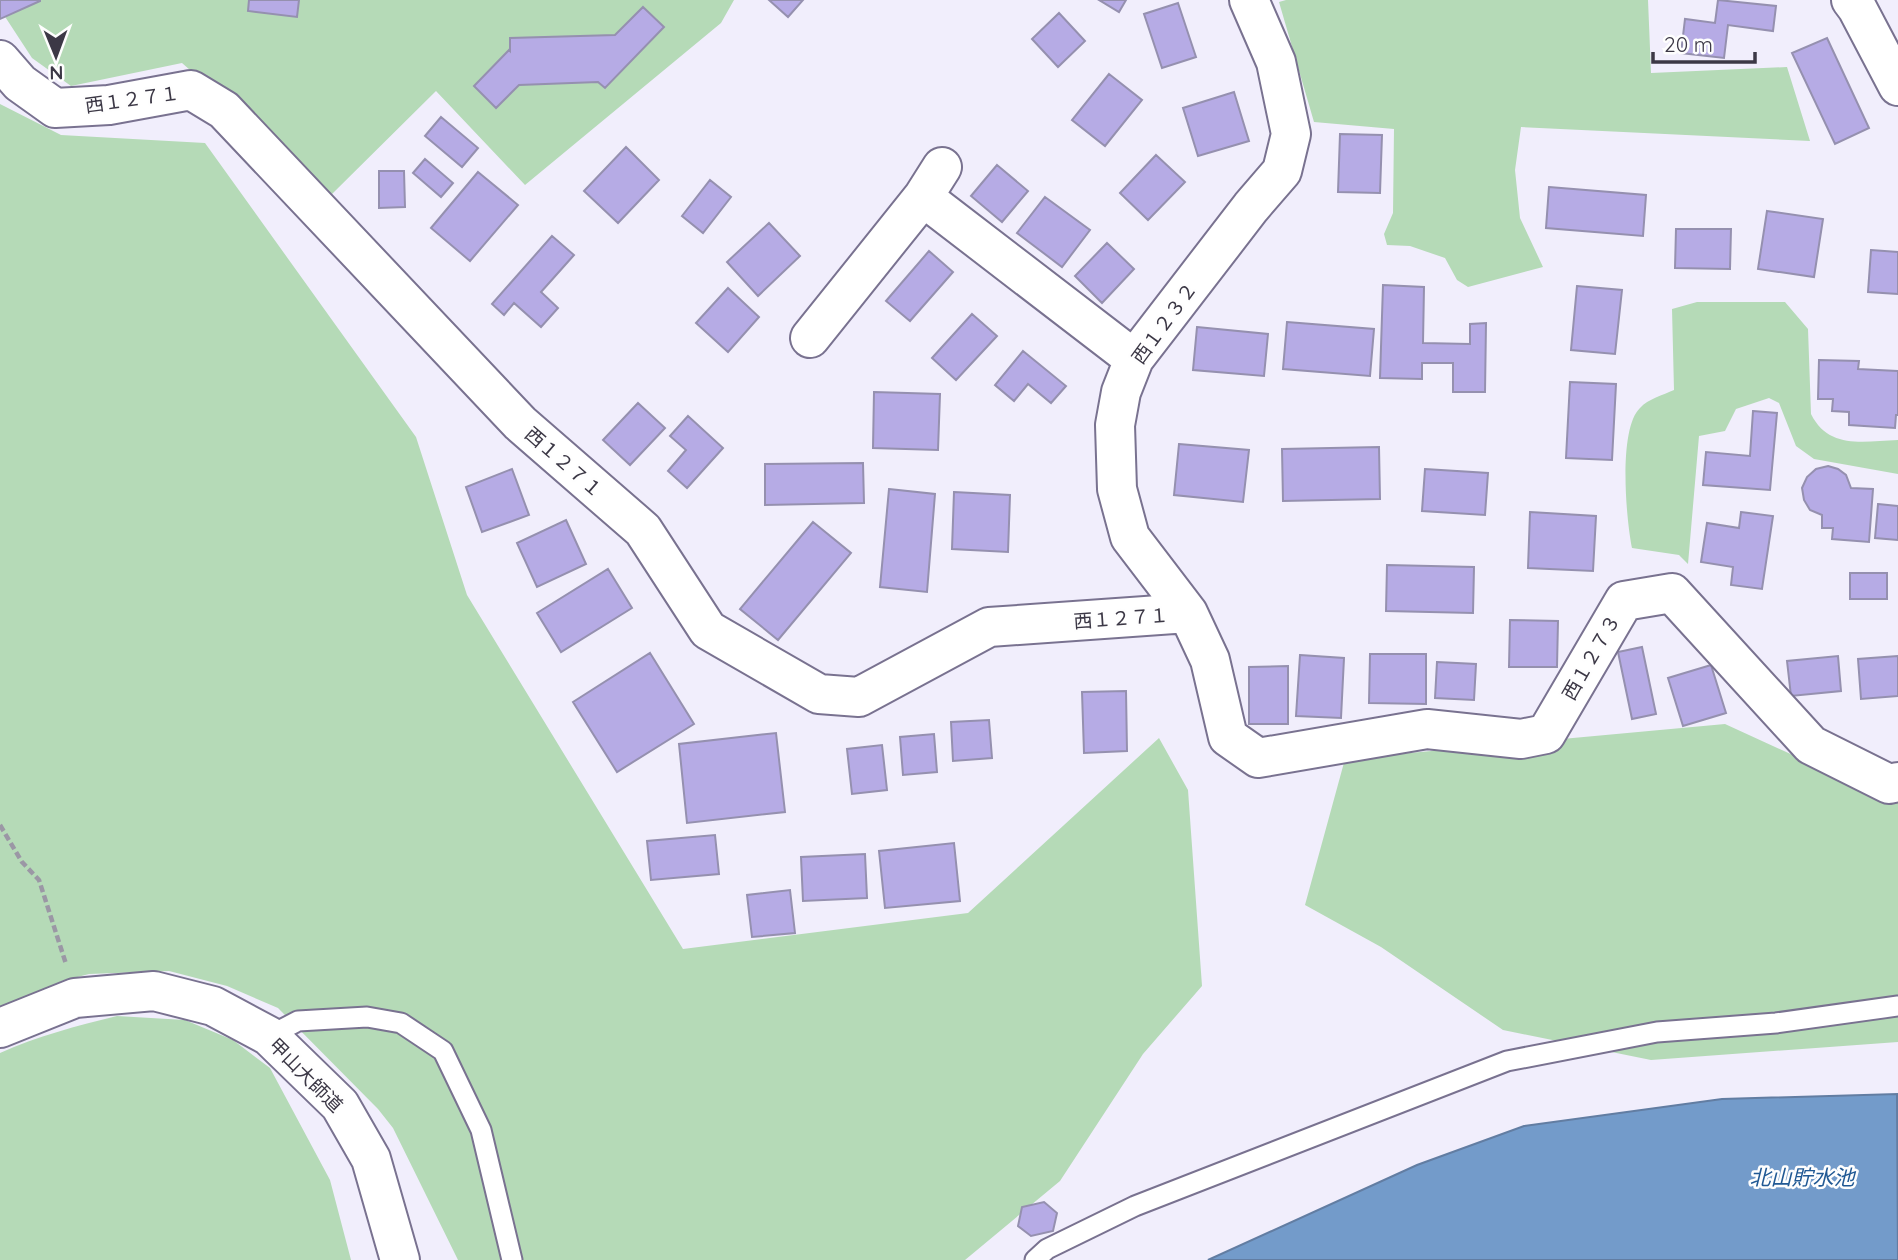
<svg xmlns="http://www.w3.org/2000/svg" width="1898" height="1260" font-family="Quicksand,'Noto Sans JP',sans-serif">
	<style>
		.green { fill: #b5dab7 }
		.water { fill: #739bca; stroke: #627da2; stroke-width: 2 }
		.building { fill: #b6abe5; stroke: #9590af; stroke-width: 2 }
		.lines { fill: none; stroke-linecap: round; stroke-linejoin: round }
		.lane-casing { stroke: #797290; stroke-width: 23 }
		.street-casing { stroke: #797290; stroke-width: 42 }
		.secondary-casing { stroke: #797290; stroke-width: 42 }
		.path { stroke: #9b97a5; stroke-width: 4.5; stroke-dasharray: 7 3.5; stroke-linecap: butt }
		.lane { stroke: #fff; stroke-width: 19 }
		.street { stroke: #fff; stroke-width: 38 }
		.secondary { stroke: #fff; stroke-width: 38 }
		.labels { text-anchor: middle; stroke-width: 5; stroke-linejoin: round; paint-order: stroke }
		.street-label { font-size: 19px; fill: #3c3846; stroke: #fefefe }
		.water-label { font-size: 21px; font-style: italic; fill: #215994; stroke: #fefefe }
	</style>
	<rect width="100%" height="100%" fill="#f1eefc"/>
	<path class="green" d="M0,0H734L721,23L525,185L436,91L332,194L182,63L71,86L32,58L0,9Z
		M1286,0H1648L1651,73L1787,67L1810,141L1521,127L1515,170L1520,218L1543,267L1468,287L1457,280L1445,258L1410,246L1387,245L1384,234L1393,213L1394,129L1314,122L1279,2Z
		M0,104L61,135L205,143L416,437L467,595L683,949L968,913L1159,738L1188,790L1202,986L1143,1054L1060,1181L965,1260H458L393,1128L378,1109L278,1008L227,986L169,971L89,974L62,981L0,1009Z
		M1697,302H1785L1808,329L1811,414C1829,450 1864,441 1898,440V474L1814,459L1796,446L1779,403L1769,398L1736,409L1725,431L1699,436L1688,564L1679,555L1632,548C1626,519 1618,429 1640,408C1648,399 1663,395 1674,390L1672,309Z
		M1725,724L1889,799L1898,795V1042L1651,1060L1503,1030L1381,947L1305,905L1345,759Z
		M117,1016L185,1020L233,1040L270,1068L330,1180L351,1260H0V1053C37,1036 77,1026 117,1016Z"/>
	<path class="water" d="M1897,1094L1898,1260H1208L1417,1165L1524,1126L1722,1099Z"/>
	<path class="building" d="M0,0H40V1L0,19Z
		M249,0H299L297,17L248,11Z
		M769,0H803L788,17Z
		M1099,0H1126L1119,12Z
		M1718,0L1776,6L1773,31L1728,25L1724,58L1681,53L1685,19L1715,23Z
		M1178,3L1196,57L1162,68L1144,14Z
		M643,7L664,27L605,88L598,82L519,85L496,108L474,86L509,50L510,51V38L615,35Z
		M1059,13L1085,41L1058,67L1032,39Z
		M1827,38L1869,128L1835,144L1792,53Z
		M1109,74L1142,100L1105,146L1072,120Z
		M1234,92L1249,141L1198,156L1183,108Z
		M441,117L478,148L462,167L425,136Z
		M1340,134L1382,135L1380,193L1338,192Z
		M626,147L659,180L618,223L584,191Z
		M1156,155L1185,182L1148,220L1120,193Z
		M425,159L453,183L441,197L413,173Z
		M997,165L1028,191L1002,222L971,196Z
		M379,171H404L405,207L379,208Z
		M478,172L518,205L470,261L431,228Z
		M710,180L731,197L703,233L682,216Z
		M1549,187L1646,195L1643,236L1546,228Z
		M1045,197L1090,230L1062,267L1017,233Z
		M1767,211L1823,219L1814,277L1758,269Z
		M769,223L800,256L758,296L727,262Z
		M1676,229H1731L1730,269L1675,268Z
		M552,236L574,255L541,292L558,308L541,327L514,303L504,315L492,304Z
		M1107,243L1134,269L1102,303L1075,276Z
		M1871,250L1898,252V294L1868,292Z
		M929,251L953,272L910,321L886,301Z
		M1383,285L1424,287L1423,343L1470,344V324L1486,323L1485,392H1453V363H1422V379L1380,378Z
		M1577,286L1622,290L1615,354L1571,350Z
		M728,288L759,317L728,352L696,323Z
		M972,314L997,336L956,380L932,358Z
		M1287,322L1374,329L1370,376L1283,369Z
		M1197,327L1268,334L1264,376L1193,370Z
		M1023,351L1066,386L1051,403L1028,384L1014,401L995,385Z
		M1819,360L1859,361L1858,369L1898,371V415H1896L1895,428L1849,425V412L1832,411L1833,399H1818Z
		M1570,382L1616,384L1612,460L1566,458Z
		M874,392L940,394L938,450L873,448Z
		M638,403L665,428L630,465L603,440Z
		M1753,411L1777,413L1770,490L1703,485L1706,452L1750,456Z
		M688,416L723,448L687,488L668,471L686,450L670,436Z
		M1179,444L1249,450L1243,502L1174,495Z
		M1379,447L1380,499L1283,501L1282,449Z
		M863,463L864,503L765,505V464Z
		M1828,466L1838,469L1846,475L1851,488L1873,489L1869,542L1832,539L1833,528H1822V515L1810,510L1804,500L1802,488L1807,477L1816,469Z
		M512,469L529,515L482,532L466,487Z
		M1425,469L1488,473L1485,515L1422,511Z
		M889,489L935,494L927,592L880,587Z
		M954,492L1010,495L1008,552L952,549Z
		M1878,504L1898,506V540L1875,538Z
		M1530,512L1596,516L1593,571L1528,568Z
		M1741,512L1773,516L1762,589L1731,585L1733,567L1701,562L1707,523L1739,528Z
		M566,520L586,564L537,587L517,543Z
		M813,522L851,553L778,640L740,609Z
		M1387,565L1474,567L1473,613L1386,611Z
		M608,569L632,608L561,652L537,613Z
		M1850,573H1887V599H1850Z
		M1510,620L1558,621L1557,667H1509Z
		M1642,647L1656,714L1632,719L1618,652Z
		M650,653L694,724L617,772L573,702Z
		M1370,654H1426V704L1369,703Z
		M1300,655L1344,658L1341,718L1296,716Z
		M1838,656L1841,691L1791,696L1787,661Z
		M1898,656V696L1861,699L1858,659Z
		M1437,662L1476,664L1474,700L1435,698Z
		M1711,665L1726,713L1683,726L1668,678Z
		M1288,666V724H1249V667Z
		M1126,691L1127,751L1084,753L1082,692Z
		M989,720L992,758L953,761L951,722Z
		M776,733L785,812L687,823L679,744Z
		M934,734L937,772L903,775L900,737Z
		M882,745L887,790L852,794L847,749Z
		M715,835L719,874L651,880L647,841Z
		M954,843L960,901L885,908L879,851Z
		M865,854L867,898L803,901L801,857Z
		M790,890L795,933L752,937L747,895Z
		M1044,1202L1057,1213L1053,1231L1031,1236L1018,1226L1022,1207Z"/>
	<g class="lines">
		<g class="lane-casing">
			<path id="lane" d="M269,1036L298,1021L367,1017L401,1023L443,1051L481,1130L512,1260
				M1035,1260L1047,1249L1135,1206L1507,1061L1657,1032L1776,1023L1898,1006"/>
		</g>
		<g class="street-casing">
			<path id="street" d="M1249,0L1276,62L1291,134L1282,171L1251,207L1134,359L1121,392L1115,425L1117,489L1130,537L1188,613L1210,660L1228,737L1258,758L1427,729L1521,739L1546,734L1624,601L1672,593L1811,745L1889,784L1898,782
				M1851,0L1857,8L1898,86
				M0,60L20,83L55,108L109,105L191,90L224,110L520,423L643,530L708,630L819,694L859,697L989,627L1188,613
				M923,197L1134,359
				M810,338L923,197L942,167"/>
		</g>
		<g class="secondary-casing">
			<path id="secondary" d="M0,1028L75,998L154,991L213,1006L269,1036L340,1105L371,1159L400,1260"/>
		</g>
		<path class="path" d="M0,825L22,862L39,880L66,964"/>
		<use href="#lane" class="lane"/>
		<use href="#street" class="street"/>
		<use href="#secondary" class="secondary"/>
	</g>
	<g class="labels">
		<g class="street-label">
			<text transform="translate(132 99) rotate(-8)" y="7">西１２７１</text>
			<text transform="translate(1164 323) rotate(-54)" y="7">西１２３２</text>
			<text transform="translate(564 462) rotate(41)" y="7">西１２７１</text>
			<text transform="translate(1121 618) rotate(-4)" y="7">西１２７１</text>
			<text transform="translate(1591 657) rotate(-60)" y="7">西１２７３</text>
			<text transform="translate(306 1075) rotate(45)" y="7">甲山大師道</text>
		</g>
		<g class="water-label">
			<text x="1802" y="1185">北山貯水池</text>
		</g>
	</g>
	<g transform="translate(56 56) rotate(179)" stroke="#fefefe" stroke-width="5" paint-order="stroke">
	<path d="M0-5L12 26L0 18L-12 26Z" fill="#3c3846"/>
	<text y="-10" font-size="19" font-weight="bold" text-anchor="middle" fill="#3c3846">N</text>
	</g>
	<path d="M1653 52v10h102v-10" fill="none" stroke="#3c3846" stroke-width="3.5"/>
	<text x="1664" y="52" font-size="21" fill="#3c3846" stroke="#fefefe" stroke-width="5" paint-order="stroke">20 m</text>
</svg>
